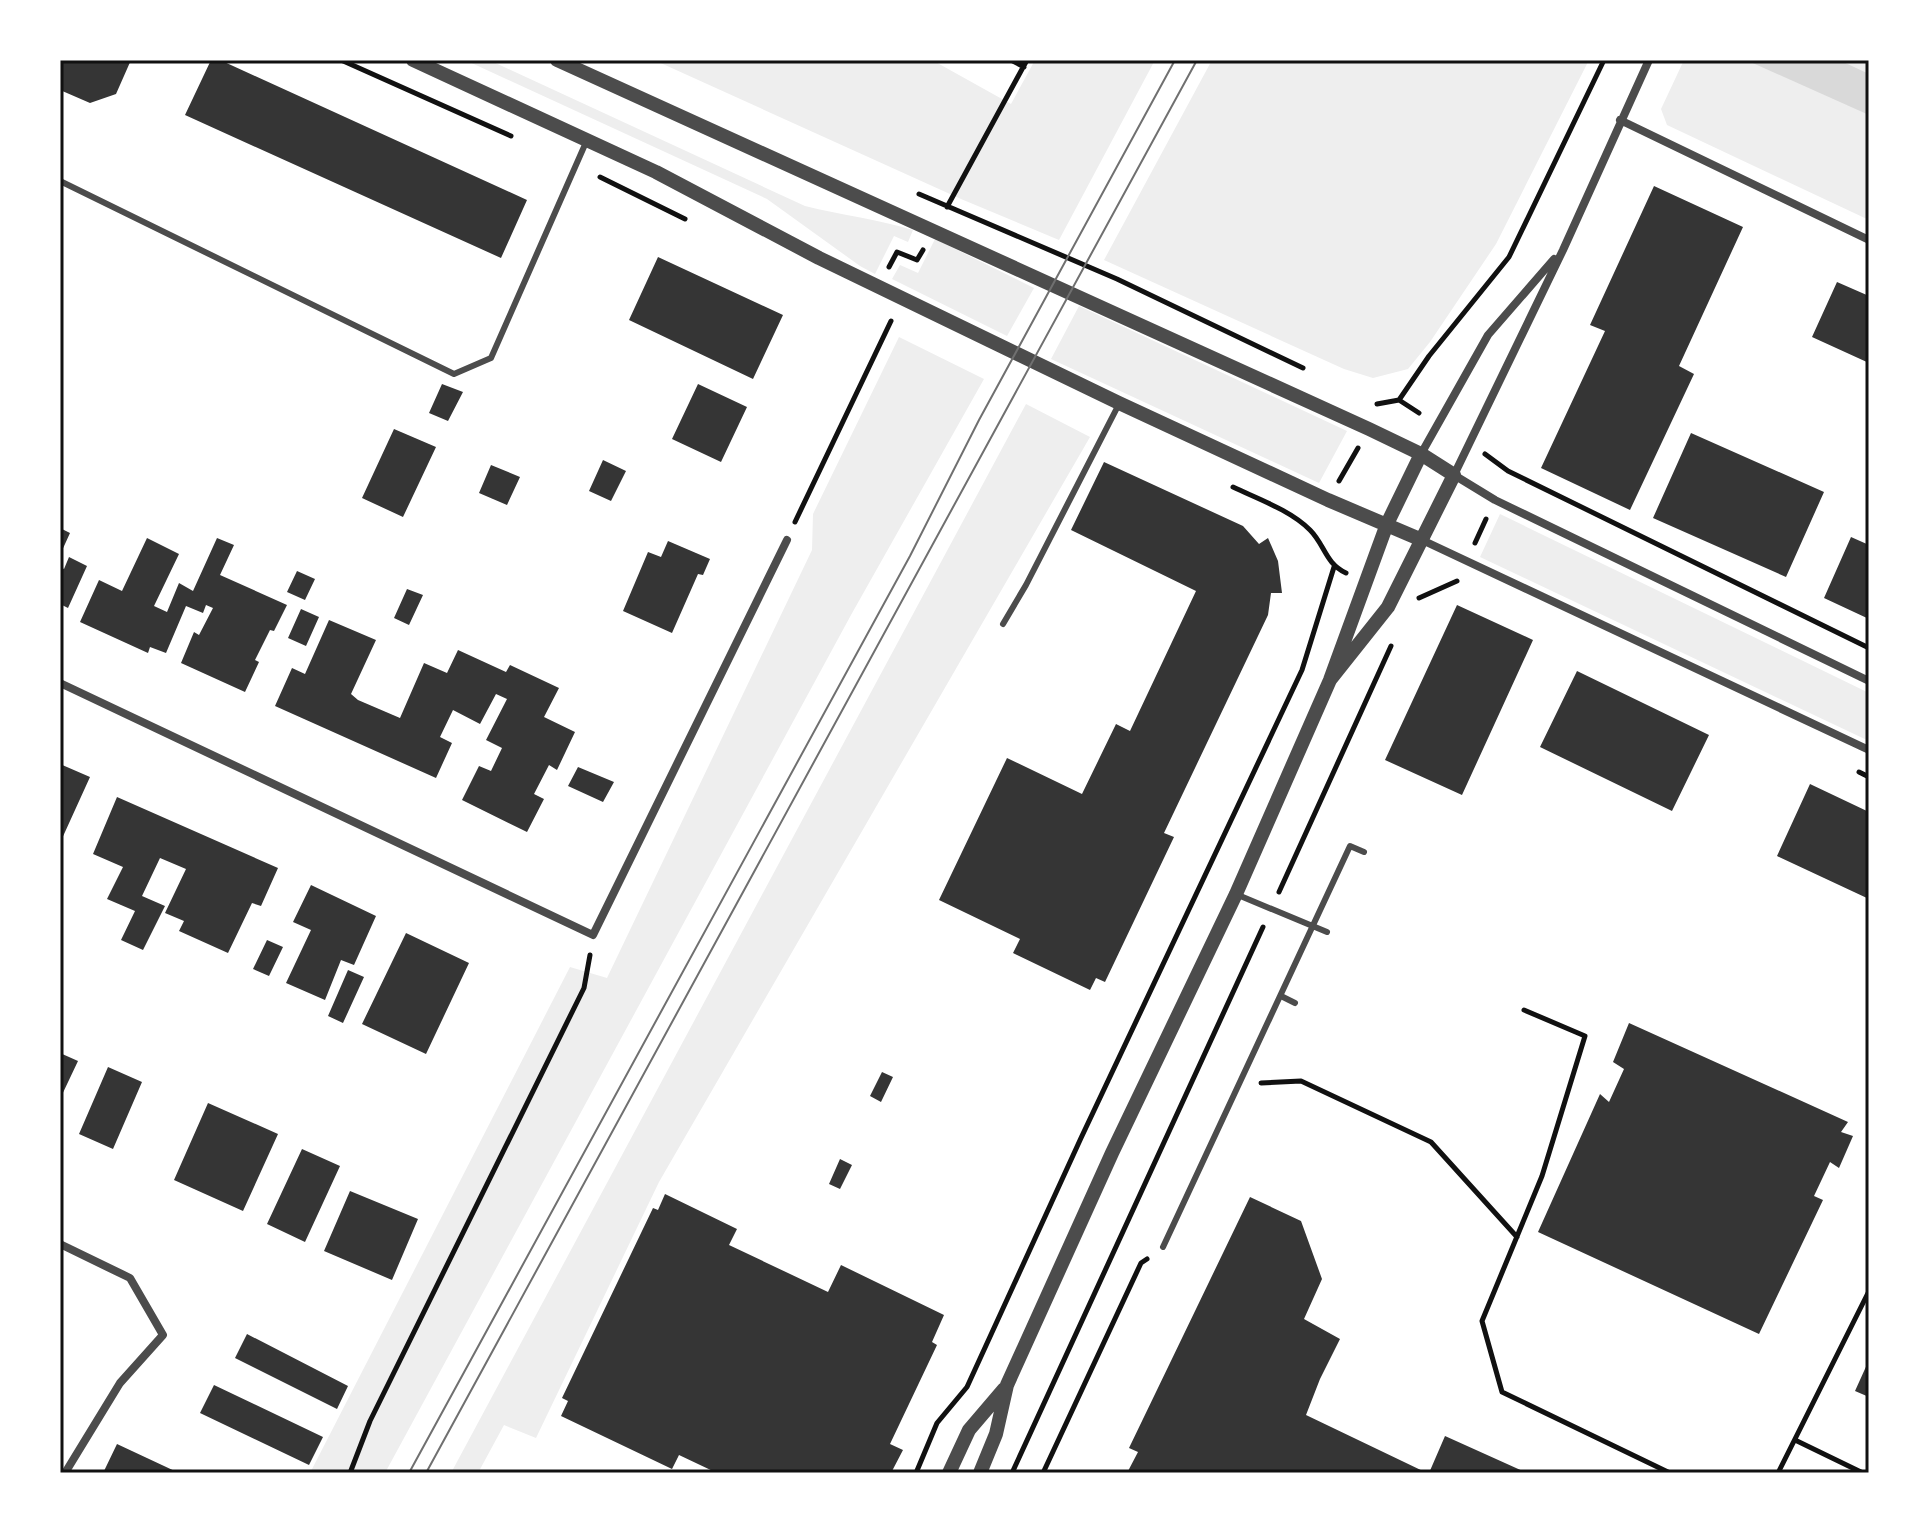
<svg xmlns="http://www.w3.org/2000/svg" width="1929" height="1533" font-family="Arial,sans-serif">
	<style>
		.green { fill: #eee }
		.water { fill: #d9d9d9 }
		.building { fill: #353535 }
		.lines { fill: none; stroke-linecap: round; stroke-linejoin: round }
		.path { stroke: #111; stroke-width: 5 }
		.service { stroke: #4c4c4c; stroke-width: 6 }
		.minor { stroke: #4c4c4c; stroke-width: 8 }
		.tertiary { stroke: #4c4c4c; stroke-width: 14 }
		.tram { stroke: #707070; stroke-width: 2 }
		.neatline { fill: none; stroke: #111; stroke-width: 3 }
	</style>
	<rect width="100%" height="100%" fill="#fff"/>
	<path class="green" d="M465,60H489L805,206C841,215 877,219 913,230L908,242L894,236L875,274L860,266L767,199Z
		M654,60H932L1011,104L1035,60H1155L1059,240L961,199Z
		M1212,60H1589L1496,244L1430,342L1408,369L1373,378L1344,369L1104,260Z
		M1684,60H1869V220L1667,125L1661,109Z
		M935,239L1034,288L1007,336L892,279L900,265L918,273Z
		M1079,306L1347,431L1319,483L1051,359Z
		M899,337L984,379L851,615L385,1473H310L570,967L607,978L812,550L813,514Z
		M1026,404L1090,437L659,1182L536,1438L504,1425L478,1473H451Z
		M1500,514L1869,693V741L1480,557Z"/>
	<path class="water" d="M1746,60H1839L1869,74V115Z"/>
	<path class="building" d="M60,60H131L116,94L90,103L60,90Z
		M211,60H220L527,200L501,258L185,115Z
		M1654,186L1743,227L1679,366L1694,374L1630,510L1541,468L1605,331L1590,325Z
		M658,257L783,315L753,379L629,320Z
		M1837,282L1869,296V363L1812,337Z
		M442,384L463,392L448,421L429,413Z
		M698,384L747,407L721,462L672,439Z
		M394,429L436,447L403,517L362,498Z
		M1691,433L1824,492L1786,577L1653,518Z
		M603,460L626,471L611,501L589,491Z
		M1104,462L1243,526L1259,544L1268,538L1278,561L1282,593H1271L1268,615L1164,833L1174,837L1105,982L1096,978L1090,990L1013,953L1020,939L939,900L1007,758L1082,794L1116,724L1130,731L1196,591L1071,530Z
		M491,465L520,477L507,505L479,493Z
		M60,528L70,533L60,555Z
		M1851,537L1869,545V619L1824,598Z
		M147,538L179,554L154,606L167,612L179,583L193,591L217,538L234,545L220,575L287,605L274,631L270,630L255,660L259,662L245,692L181,663L194,632L199,635L213,608L206,605L203,613L186,606L166,653L150,647L148,653L80,622L99,580L122,591Z
		M668,541L710,559L703,575L698,574L672,633L623,611L648,552L661,557Z
		M69,557L87,566L68,608L60,604V567L64,569Z
		M297,571L315,579L305,600L287,592Z
		M407,589L423,595L409,625L394,618Z
		M1457,605L1533,640L1462,795L1385,760Z
		M301,609L319,617L306,646L288,638Z
		M329,620L376,640L351,694L358,700L400,718L424,663L447,673L458,650L506,672L510,665L559,688L544,717L575,732L557,770L549,765L534,794L544,799L527,832L462,800L479,766L491,771L502,748L486,740L507,699L496,694L480,724L453,710L440,737L452,743L436,778L275,706L292,668L305,674Z
		M1577,671L1709,735L1672,811L1540,747Z
		M60,764L90,777L60,843Z
		M578,767L614,782L603,802L568,786Z
		M1810,784L1869,812V899L1777,856Z
		M117,797L278,868L261,906L252,903L228,953L179,931L184,921L165,913L186,869L160,858L142,896L165,906L143,950L121,940L135,911L107,899L123,867L93,854Z
		M311,885L376,916L354,965L341,960L325,1000L286,983L311,930L293,922Z
		M406,933L469,963L426,1054L362,1024Z
		M267,940L283,947L269,976L253,969Z
		M348,970L364,977L343,1023L328,1016Z
		M1629,1023L1848,1122L1841,1132L1853,1136L1839,1168L1830,1162L1814,1196L1823,1200L1759,1334L1538,1232L1600,1094L1609,1102L1624,1069L1613,1062Z
		M60,1053L78,1061L60,1099Z
		M108,1067L142,1082L113,1149L79,1134Z
		M882,1072L893,1077L881,1102L870,1096Z
		M208,1103L278,1134L243,1211L174,1180Z
		M302,1149L340,1166L305,1242L267,1224Z
		M840,1159L852,1165L840,1189L829,1184Z
		M350,1191L418,1219L392,1280L324,1251Z
		M665,1194L737,1229L729,1245L828,1292L841,1265L944,1315L932,1342L937,1345L890,1444L903,1450L891,1473H717L679,1455L672,1469L561,1416L568,1401L562,1398L653,1208L658,1210Z
		M1250,1197L1301,1221L1322,1279L1304,1319L1340,1339L1320,1379L1306,1415L1427,1473H1127L1138,1452L1129,1448Z
		M247,1334L348,1386L337,1409L235,1358Z
		M1869,1360V1397L1855,1391Z
		M214,1385L323,1437L309,1465L200,1413Z
		M1445,1436L1527,1473H1429Z
		M117,1444L179,1473H109L104,1471Z"/>
	<g class="lines">
		<path class="path" d="M341,60L511,136
			M1011,60L1024,67
			M600,177L685,219
			M919,194L1117,279L1303,368
			M947,207L1027,60
			M889,267L897,252L917,260L923,250
			M1399,400L1429,356L1509,257L1604,60
			M1377,404L1399,400L1419,413
			M1485,454L1508,471L1869,648
			M1339,481L1358,448
			M1233,487C1258,499 1290,510 1310,530C1325,545 1325,563 1346,573
			M795,522L891,321
			M1475,543L1486,519
			M1419,598L1457,581
			M1859,772L1869,777
			M1279,892L1391,646
			M1524,1010L1585,1036L1542,1176L1482,1321L1502,1392L1670,1473
			M1261,1083L1301,1081L1431,1142L1517,1237
			M1795,1440L1863,1473
			M350,1473L370,1421L584,988L590,955
			M916,1473L937,1423L967,1387L1081,1138L1302,670L1334,567
			M1012,1473L1263,927
			M1043,1473L1141,1263L1147,1259
			M1778,1473L1869,1291"/>
		<path class="service" d="M60,181L454,374L491,358L587,140
			M1003,624L1026,585L1119,404
			M1238,895L1327,932
			M1281,996L1295,1003
			M1163,1247L1350,846L1364,852"/>
		<path class="minor" d="M1649,60L1563,250L1454,475L1495,500L1869,681
			M1620,120L1869,240
			M1421,454L1488,335L1554,259
			M1422,540L1869,750
			M60,683L593,935L787,540
			M60,1244L130,1278L163,1335L120,1383L65,1473"/>
		<path class="tertiary" d="M413,60L656,172L819,258L1119,403L1328,500L1422,540
			M557,60L1369,429L1421,454L1454,475L1388,607L1330,680
			M949,1473L969,1430L1004,1389
			M980,1473L996,1434L1007,1385L1112,1153L1236,894L1330,680L1387,524L1421,454"/>
		<path class="tram" d="M409,1473L910,556L979,420L1175,60
			M426,1473L1197,60"/>
	</g>
	<rect width="1929" height="1533" fill="none" stroke="#ffffff" stroke-width="124"/>
	<rect x="62" y="62" width="1805" height="1409" class="neatline"/>
</svg>
